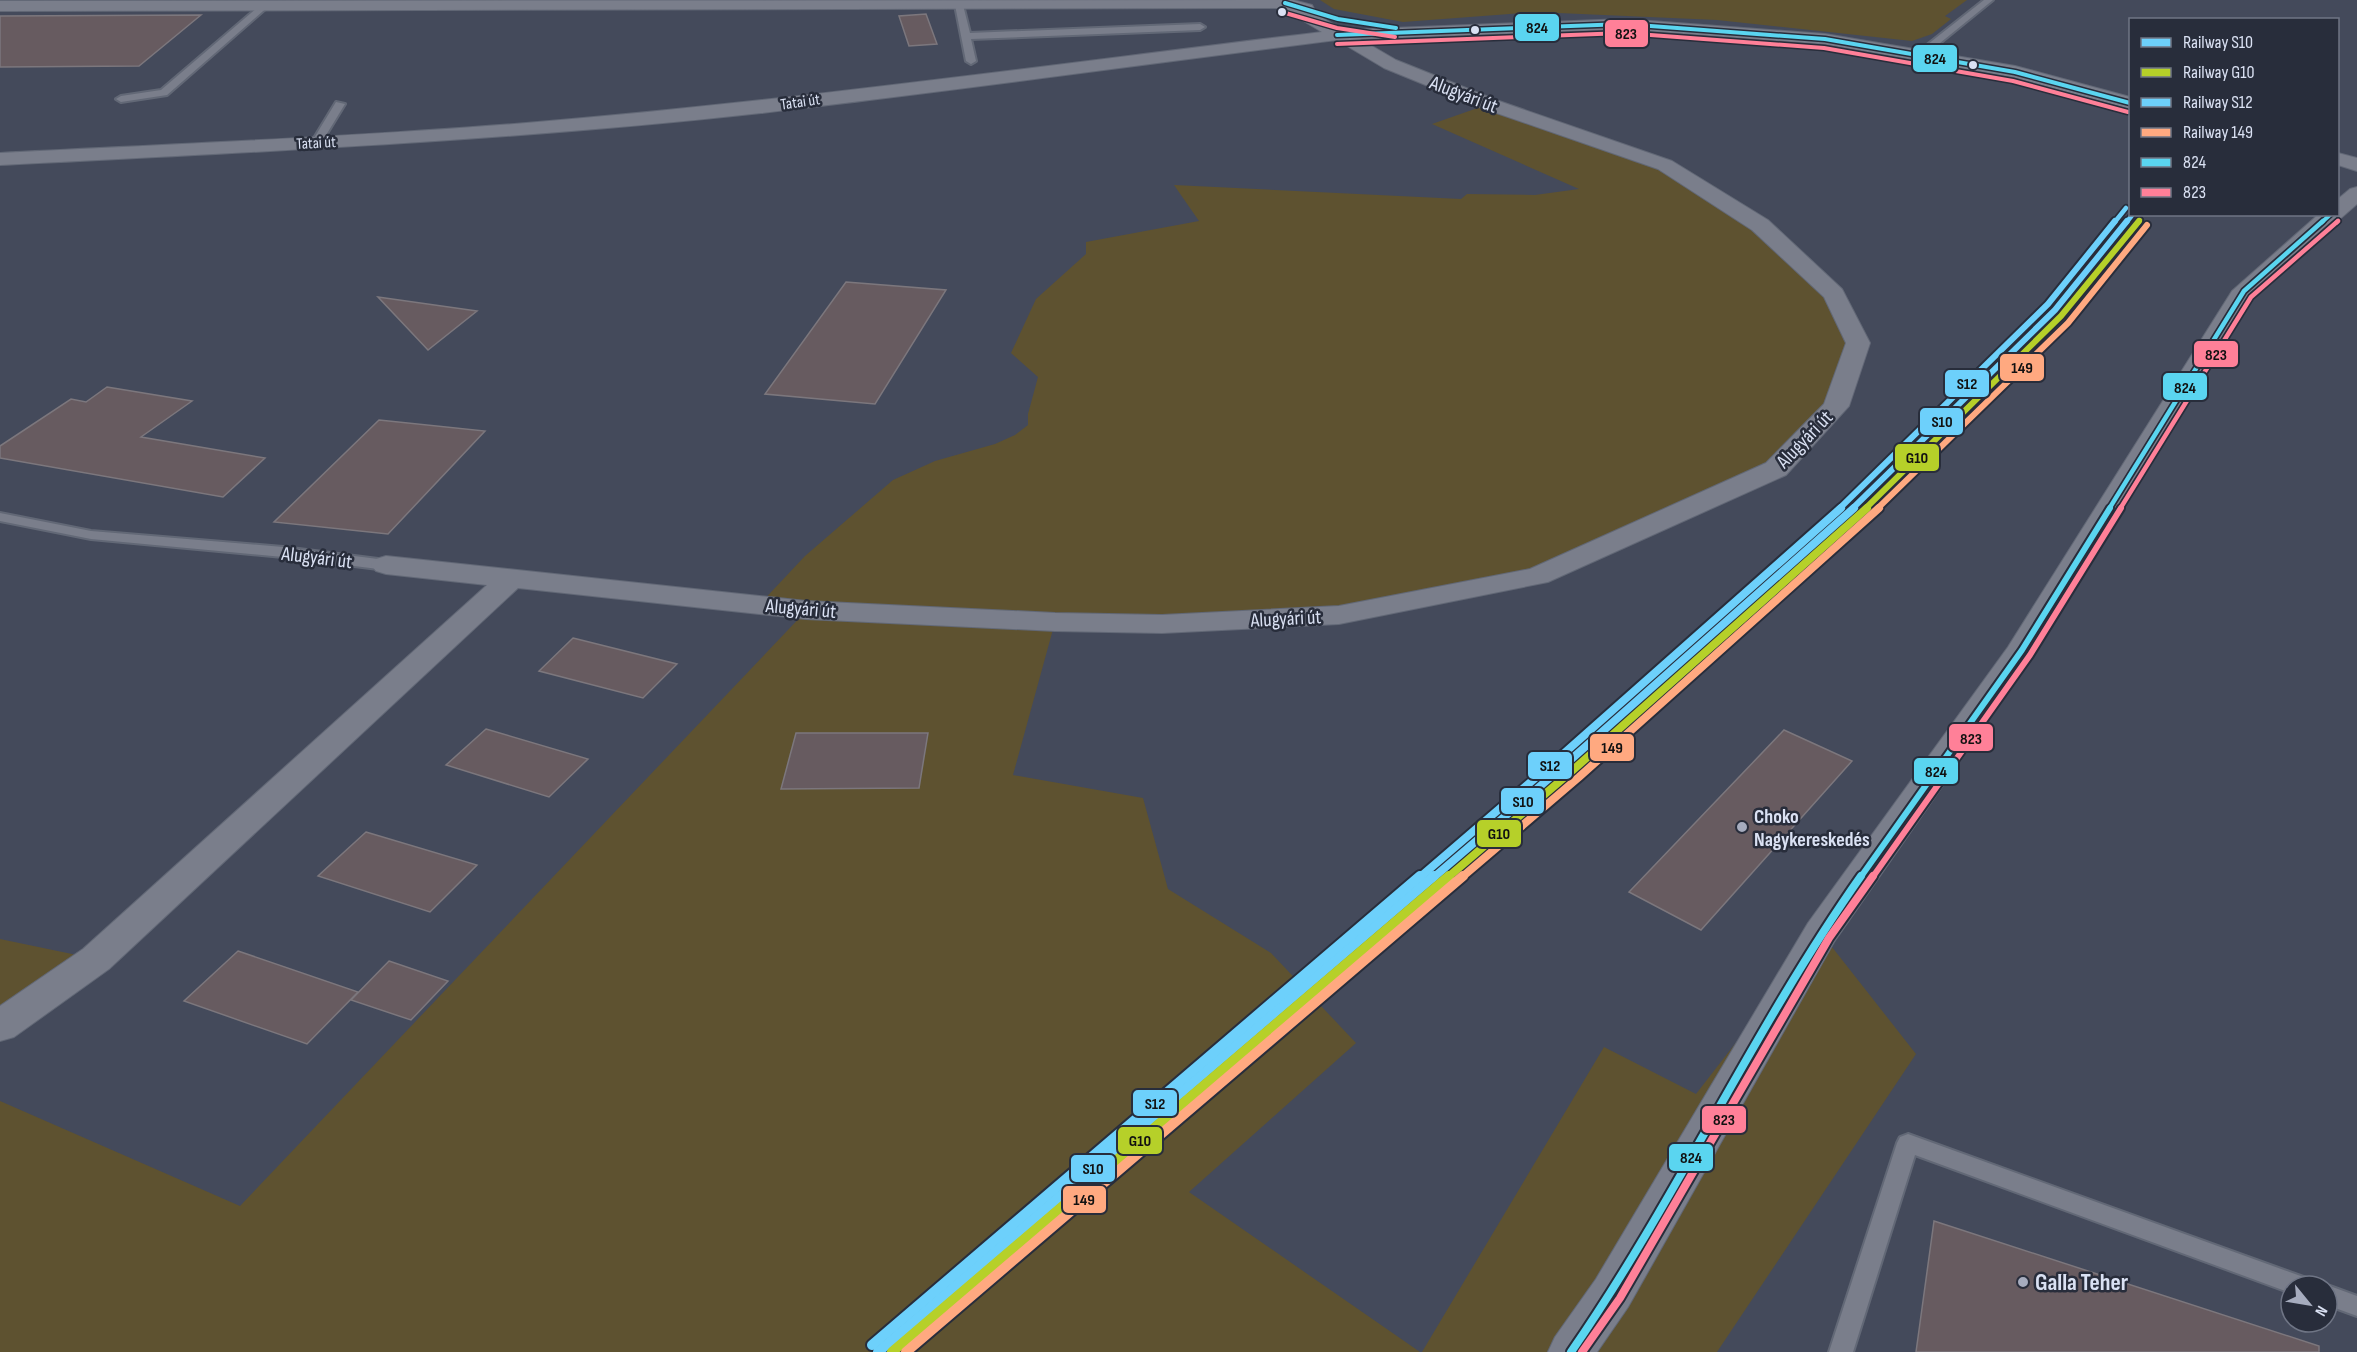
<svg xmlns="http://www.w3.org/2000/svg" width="2357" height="1352" font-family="'Sofia Sans Condensed',sans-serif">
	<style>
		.green { fill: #5e5230 }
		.building { fill: #675b60; stroke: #7c777d; stroke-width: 1.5 }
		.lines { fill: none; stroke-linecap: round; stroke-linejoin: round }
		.service-casing { stroke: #626876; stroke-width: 4 }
		.minor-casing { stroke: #626876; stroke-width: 2 }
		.service { fill: #7a7e8b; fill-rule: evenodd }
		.minor { fill: #7a7e8b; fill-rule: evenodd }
		.bus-1-far3-casing { stroke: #282d3b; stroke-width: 7 }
		.bus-1-far2-casing { stroke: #282d3b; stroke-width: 8 }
		.bus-1-far1-casing { stroke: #282d3b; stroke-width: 10 }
		.bus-1-casing { stroke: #282d3b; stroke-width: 12 }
		.bus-2-far3-casing { stroke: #282d3b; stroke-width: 7 }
		.bus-2-far2-casing { stroke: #282d3b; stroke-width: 8 }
		.bus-2-far1-casing { stroke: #282d3b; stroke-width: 10 }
		.bus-2-casing { stroke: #282d3b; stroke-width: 12 }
		.bus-1-far3 { stroke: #5ad5f0; stroke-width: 4 }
		.bus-1-far2 { stroke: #5ad5f0; stroke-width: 4.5 }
		.bus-1-far1 { stroke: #5ad5f0; stroke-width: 6 }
		.bus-1 { stroke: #5ad5f0; stroke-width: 8 }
		.bus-2-far3 { stroke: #ff8098; stroke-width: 4 }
		.bus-2-far2 { stroke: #ff8098; stroke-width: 4.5 }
		.bus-2-far1 { stroke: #ff8098; stroke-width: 6 }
		.bus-2 { stroke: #ff8098; stroke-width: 8 }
		.rail-1-far3-casing { stroke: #282d3b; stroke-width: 8 }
		.rail-1-far2-casing { stroke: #282d3b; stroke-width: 10 }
		.rail-1-far1-casing { stroke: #282d3b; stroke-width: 12 }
		.rail-1-casing { stroke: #282d3b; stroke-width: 14 }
		.rail-2-far3-casing { stroke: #282d3b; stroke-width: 8 }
		.rail-2-far2-casing { stroke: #282d3b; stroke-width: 10 }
		.rail-2-far1-casing { stroke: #282d3b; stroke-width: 12 }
		.rail-2-casing { stroke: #282d3b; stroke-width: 14 }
		.rail-3-far3-casing { stroke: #282d3b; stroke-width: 8 }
		.rail-3-far2-casing { stroke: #282d3b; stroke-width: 10 }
		.rail-3-far1-casing { stroke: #282d3b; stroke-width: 12 }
		.rail-3-casing { stroke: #282d3b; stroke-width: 14 }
		.rail-4-far2-casing { stroke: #282d3b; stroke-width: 10 }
		.rail-4-far1-casing { stroke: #282d3b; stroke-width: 12 }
		.rail-4-casing { stroke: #282d3b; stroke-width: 14 }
		.rail-1-far3 { stroke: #6dd0fb; stroke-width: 4.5 }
		.rail-1-far2 { stroke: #6dd0fb; stroke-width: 6 }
		.rail-1-far1 { stroke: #6dd0fb; stroke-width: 8 }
		.rail-1 { stroke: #6dd0fb; stroke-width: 10 }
		.rail-2-far3 { stroke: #b6d029; stroke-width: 4.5 }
		.rail-2-far2 { stroke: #b6d029; stroke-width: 6 }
		.rail-2-far1 { stroke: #b6d029; stroke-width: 8 }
		.rail-2 { stroke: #b6d029; stroke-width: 10 }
		.rail-3-far3 { stroke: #6dd0fb; stroke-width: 4.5 }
		.rail-3-far2 { stroke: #6dd0fb; stroke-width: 6 }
		.rail-3-far1 { stroke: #6dd0fb; stroke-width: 8 }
		.rail-3 { stroke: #6dd0fb; stroke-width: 10 }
		.rail-4-far2 { stroke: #ffa980; stroke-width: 6 }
		.rail-4-far1 { stroke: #ffa980; stroke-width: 8 }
		.rail-4 { stroke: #ffa980; stroke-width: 10 }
		.bus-dot { fill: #dae1f3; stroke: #282d3b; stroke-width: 2 }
		.poi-dot { fill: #a6acbe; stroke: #282d3b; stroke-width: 2 }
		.labels { text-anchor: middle; stroke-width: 5; stroke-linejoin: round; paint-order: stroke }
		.far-street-label { font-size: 16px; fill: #dae1f3; stroke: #282d3b }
		.street-label { font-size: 20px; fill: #dae1f3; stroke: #282d3b }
		.poi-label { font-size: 20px; font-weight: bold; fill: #dae1f3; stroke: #282d3b; text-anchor: start }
		.near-poi-label { font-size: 24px; font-weight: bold; fill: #dae1f3; stroke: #282d3b; text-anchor: start }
		.line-badge { stroke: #282d3b; stroke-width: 2 }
		.pale-badge-label { font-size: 16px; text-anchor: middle; font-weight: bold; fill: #111 }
	</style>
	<rect width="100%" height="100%" fill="#444a5b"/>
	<path class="green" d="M1320,0H1967L1945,16L1951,19L1932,34L1912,41L1717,20L1536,12L1403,22L1334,9Z
		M1489,104L1665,165L1714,196L1834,294L1858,343L1836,406L1776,469L1538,576L1339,615L1055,622L1013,775L1143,798L1168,889L1271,953L1356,1043L1189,1192L1420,1352H0V1101L240,1206L806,611L759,605L805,556L893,480L935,461L995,444L1015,435L1028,425V414L1038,377L1011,353L1036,299L1086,254V242L1199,221L1174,185L1461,199L1467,194L1535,195L1579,189L1432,124Z
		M1821,933L1916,1054L1717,1352H1422L1604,1047L1696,1094Z
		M0,939L96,959L0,1026Z"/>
	<path class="building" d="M926,14L937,44L909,46L899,16Z
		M201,15L139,66L0,67V16Z
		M846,282L946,290L875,404L765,394Z
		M378,297L477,311L428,350Z
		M107,387L192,401L141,437L265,458L223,497L0,458V446L71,399L86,402Z
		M379,420L485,431L388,534L274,522Z
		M573,638L677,664L643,698L539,671Z
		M486,729L588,759L549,797L446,765Z
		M1784,730L1852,761L1701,930L1629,892Z
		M796,733H928L919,788L781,789Z
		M366,832L477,865L430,912L318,876Z
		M238,951L358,992L307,1044L184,1001Z
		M389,961L448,981L411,1020L351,1000Z
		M1934,1221L2319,1346V1352H1916Z"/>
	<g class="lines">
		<g class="service-casing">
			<path id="service" d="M1984,0H1993L1924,56H1918V52Z
				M264,2L271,4L167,95L121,102L116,99L121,96L161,90Z
				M959,2L963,5L970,33L1200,24L1205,27L1200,30L971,39L976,61L971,64L966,61L955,5Z
				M336,102L345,104L320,145H312L311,143Z
				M0,513L91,531L283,547L386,560L394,565L386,570L283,557L91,539L0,521Z
				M1908,1134L2309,1279L2313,1286H2291V1293L1915,1155L1853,1352H1829L1897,1143L1900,1137Z
				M2327,1285L2357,1296V1316L2327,1305V1286H2323Z"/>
		</g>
		<g class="minor-casing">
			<path id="minor" d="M1293,0L1312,5L1314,9L1313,12L1343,30L1624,19L1825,34L2015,66L2130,97V109L2013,77L1825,44L1624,29L1360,39L1396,60L1496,100L1672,161L1768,220L1842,289L1870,343L1849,406L1786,475L1548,582L1339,624L1162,633L1055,631L806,619L518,588L109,969L14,1037L0,1041V1006L83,949L487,585L386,574L376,571L371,565L376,559L386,556L806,601L1055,613L1162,615L1339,606L1530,569L1766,463L1824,404L1846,343L1824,297L1752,230L1658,169L1482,108L1384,68L1337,40C1145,64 953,91 761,113C508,141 254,152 0,165V153C175,144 351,137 526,123C792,101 1057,64 1322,32L1282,8L0,11V1Z
				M2338,153L2357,158V171L2338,165Z
				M2357,187V204L2253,295L2037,650L1834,942L1628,1307L1597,1352H1548L1555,1337L1596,1279L1808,923L2008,647L2232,291L2319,214H2338V199L2350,189Z"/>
		</g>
		<use href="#service" class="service"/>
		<use href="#minor" class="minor"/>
		<g class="bus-1-far3-casing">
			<path id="bus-1-far3" d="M1285,3L1338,19L1396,28
				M1337,35L1624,24L1825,39L2015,72L2130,103
				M2321,223L2331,214"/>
		</g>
		<g class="bus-1-far2-casing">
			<path id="bus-1-far2" d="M2109,509L2244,291L2323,221"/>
		</g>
		<g class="bus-1-far1-casing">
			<path id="bus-1-far1" d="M1860,878L2022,650L2110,508"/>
		</g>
		<g class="bus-1-casing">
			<path id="bus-1" d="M1571,1352C1677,1199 1754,1028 1861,876"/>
		</g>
		<g class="bus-2-far3-casing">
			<path id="bus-2-far3" d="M1282,12L1337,28L1395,37
				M1337,44L1624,33L1824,48L2013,81L2128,112
				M2336,223L2338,221"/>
		</g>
		<g class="bus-2-far2-casing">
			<path id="bus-2-far2" d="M2120,509L2251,297L2338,221"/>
		</g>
		<g class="bus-2-far1-casing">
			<path id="bus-2-far1" d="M1872,878L2030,655L2121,508"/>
		</g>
		<g class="bus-2-casing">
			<path id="bus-2" d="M1582,1352L1620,1298L1829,938L1873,876"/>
		</g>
		<use href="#bus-1-far3" class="bus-1-far3"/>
		<use href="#bus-1-far2" class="bus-1-far2"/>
		<use href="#bus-1-far1" class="bus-1-far1"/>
		<use href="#bus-1" class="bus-1"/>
		<use href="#bus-2-far3" class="bus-2-far3"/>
		<use href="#bus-2-far2" class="bus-2-far2"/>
		<use href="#bus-2-far1" class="bus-2-far1"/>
		<use href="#bus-2" class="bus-2"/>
		<g class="rail-1-far3-casing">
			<path id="rail-1-far3" d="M2126,223L2133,214"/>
		</g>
		<g class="rail-1-far2-casing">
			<path id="rail-1-far2" d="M1852,509L2055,310L2127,221"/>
		</g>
		<g class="rail-1-far1-casing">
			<path id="rail-1-far1" d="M1433,878L1567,763L1854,508"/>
		</g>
		<g class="rail-1-casing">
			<path id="rail-1" d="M878,1352L1434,876"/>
		</g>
		<g class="rail-2-far3-casing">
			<path id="rail-2-far3" d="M2138,223L2140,220"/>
		</g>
		<g class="rail-2-far2-casing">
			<path id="rail-2-far2" d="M1865,509L2061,316L2139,221"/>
		</g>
		<g class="rail-2-far1-casing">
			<path id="rail-2-far1" d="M1447,878L1573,770L1867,508"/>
		</g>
		<g class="rail-2-casing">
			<path id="rail-2" d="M892,1352L1449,876"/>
		</g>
		<g class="rail-3-far3-casing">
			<path id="rail-3-far3" d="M2114,223L2126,208"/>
		</g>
		<g class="rail-3-far2-casing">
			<path id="rail-3-far2" d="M1839,509L2048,304L2115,221"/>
		</g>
		<g class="rail-3-far1-casing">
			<path id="rail-3-far1" d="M1419,878L1561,756L1841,508"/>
		</g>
		<g class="rail-3-casing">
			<path id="rail-3" d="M872,1345L1420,876"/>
		</g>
		<g class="rail-4-far2-casing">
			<path id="rail-4-far2" d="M1877,509L2068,323L2147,225"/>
		</g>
		<g class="rail-4-far1-casing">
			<path id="rail-4-far1" d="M1461,878L1579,777L1879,508"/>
		</g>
		<g class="rail-4-casing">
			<path id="rail-4" d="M906,1352L1463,876"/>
		</g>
		<use href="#rail-1-far3" class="rail-1-far3"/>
		<use href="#rail-1-far2" class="rail-1-far2"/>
		<use href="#rail-1-far1" class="rail-1-far1"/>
		<use href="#rail-1" class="rail-1"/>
		<use href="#rail-2-far3" class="rail-2-far3"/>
		<use href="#rail-2-far2" class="rail-2-far2"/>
		<use href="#rail-2-far1" class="rail-2-far1"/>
		<use href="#rail-2" class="rail-2"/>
		<use href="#rail-3-far3" class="rail-3-far3"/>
		<use href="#rail-3-far2" class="rail-3-far2"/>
		<use href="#rail-3-far1" class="rail-3-far1"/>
		<use href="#rail-3" class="rail-3"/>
		<use href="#rail-4-far2" class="rail-4-far2"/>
		<use href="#rail-4-far1" class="rail-4-far1"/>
		<use href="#rail-4" class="rail-4"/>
	</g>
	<g class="bus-dot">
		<circle cx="1282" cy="12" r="5"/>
		<circle cx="1475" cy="30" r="5"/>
		<circle cx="1973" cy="65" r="5"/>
	</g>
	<g class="poi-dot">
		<circle cx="1742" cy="827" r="6"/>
		<circle cx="2023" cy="1282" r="6"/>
	</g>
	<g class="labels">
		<g class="far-street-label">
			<text transform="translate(800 101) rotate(-8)" y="6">Tatai út</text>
			<text transform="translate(316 142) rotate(-3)" y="6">Tatai út</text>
		</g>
		<g class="street-label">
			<text transform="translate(1464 94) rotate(21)" y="7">Alugyári út</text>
			<text transform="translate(1804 439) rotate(-46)" y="7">Alugyári út</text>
			<text transform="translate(317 557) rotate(7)" y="7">Alugyári út</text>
			<text transform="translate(801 608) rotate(5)" y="7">Alugyári út</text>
			<text transform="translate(1286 618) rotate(-3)" y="7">Alugyári út</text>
		</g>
		<g class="poi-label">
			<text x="1754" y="823">Choko<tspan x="1754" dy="23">Nagykereskedés</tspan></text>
		</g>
		<g class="near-poi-label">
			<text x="2035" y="1290">Galla Teher</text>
		</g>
	</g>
	<g class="line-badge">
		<rect x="1514" y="13" width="46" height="29" rx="6" fill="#5ad5f0"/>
		<rect x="1604" y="19" width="45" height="29" rx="6" fill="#ff8098"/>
		<rect x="1912" y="44" width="46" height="29" rx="6" fill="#5ad5f0"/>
		<rect x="2193" y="340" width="46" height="28" rx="6" fill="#ff8098"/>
		<rect x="1999" y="353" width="46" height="29" rx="6" fill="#ffa980"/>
		<rect x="1944" y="369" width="46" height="29" rx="6" fill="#6dd0fb"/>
		<rect x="2162" y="372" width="46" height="29" rx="6" fill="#5ad5f0"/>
		<rect x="1919" y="407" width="45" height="29" rx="6" fill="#6dd0fb"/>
		<rect x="1894" y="443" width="46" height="29" rx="6" fill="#b6d029"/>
		<rect x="1948" y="723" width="46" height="29" rx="6" fill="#ff8098"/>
		<rect x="1589" y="733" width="46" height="29" rx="6" fill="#ffa980"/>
		<rect x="1527" y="751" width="46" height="29" rx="6" fill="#6dd0fb"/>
		<rect x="1913" y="757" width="46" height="28" rx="6" fill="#5ad5f0"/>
		<rect x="1500" y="787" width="45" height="28" rx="6" fill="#6dd0fb"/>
		<rect x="1476" y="819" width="46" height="29" rx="6" fill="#b6d029"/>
		<rect x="1132" y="1089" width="46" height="28" rx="6" fill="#6dd0fb"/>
		<rect x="1701" y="1105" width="46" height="29" rx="6" fill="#ff8098"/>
		<rect x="1117" y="1126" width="46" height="29" rx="6" fill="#b6d029"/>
		<rect x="1668" y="1143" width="46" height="29" rx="6" fill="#5ad5f0"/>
		<rect x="1070" y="1154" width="46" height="29" rx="6" fill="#6dd0fb"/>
		<rect x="1062" y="1185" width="45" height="29" rx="6" fill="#ffa980"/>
	</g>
	<g class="pale-badge-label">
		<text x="1537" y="33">824</text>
		<text x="1626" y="39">823</text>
		<text x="1935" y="64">824</text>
		<text x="2216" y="360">823</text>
		<text x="2022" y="373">149</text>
		<text x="1967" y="389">S12</text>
		<text x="2185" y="393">824</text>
		<text x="1942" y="427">S10</text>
		<text x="1917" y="463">G10</text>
		<text x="1971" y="744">823</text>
		<text x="1612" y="753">149</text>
		<text x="1550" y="771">S12</text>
		<text x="1936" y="777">824</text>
		<text x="1523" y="807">S10</text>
		<text x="1499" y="839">G10</text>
		<text x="1155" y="1109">S12</text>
		<text x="1724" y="1125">823</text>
		<text x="1140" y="1146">G10</text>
		<text x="1691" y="1163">824</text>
		<text x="1093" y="1174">S10</text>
		<text x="1084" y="1205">149</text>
	</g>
	<rect x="2129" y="18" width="210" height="198" fill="#282d3b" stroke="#6f7585" stroke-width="1.5"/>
	<rect x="2141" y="38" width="30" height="9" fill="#6dd0fb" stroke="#6f7585" stroke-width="1.5"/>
	<text x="2183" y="48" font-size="18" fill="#dae1f3">Railway S10</text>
	<rect x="2141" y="68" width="30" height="9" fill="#b6d029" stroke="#6f7585" stroke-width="1.5"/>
	<text x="2183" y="78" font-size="18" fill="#dae1f3">Railway G10</text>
	<rect x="2141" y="98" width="30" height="9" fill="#6dd0fb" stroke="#6f7585" stroke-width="1.5"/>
	<text x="2183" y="108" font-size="18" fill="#dae1f3">Railway S12</text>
	<rect x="2141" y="128" width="30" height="9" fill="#ffa980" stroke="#6f7585" stroke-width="1.5"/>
	<text x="2183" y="138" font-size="18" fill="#dae1f3">Railway 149</text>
	<rect x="2141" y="158" width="30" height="9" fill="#5ad5f0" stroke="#6f7585" stroke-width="1.5"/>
	<text x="2183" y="168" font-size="18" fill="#dae1f3">824</text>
	<rect x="2141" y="188" width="30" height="9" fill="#ff8098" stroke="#6f7585" stroke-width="1.5"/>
	<text x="2183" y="198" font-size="18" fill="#dae1f3">823</text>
	<g transform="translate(2309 1304) rotate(120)"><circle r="28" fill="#282d3b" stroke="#6f7585" stroke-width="1.5"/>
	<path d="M0-4.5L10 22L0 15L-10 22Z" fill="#a6acbe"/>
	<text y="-9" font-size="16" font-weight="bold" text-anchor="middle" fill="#dae1f3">N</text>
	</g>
</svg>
